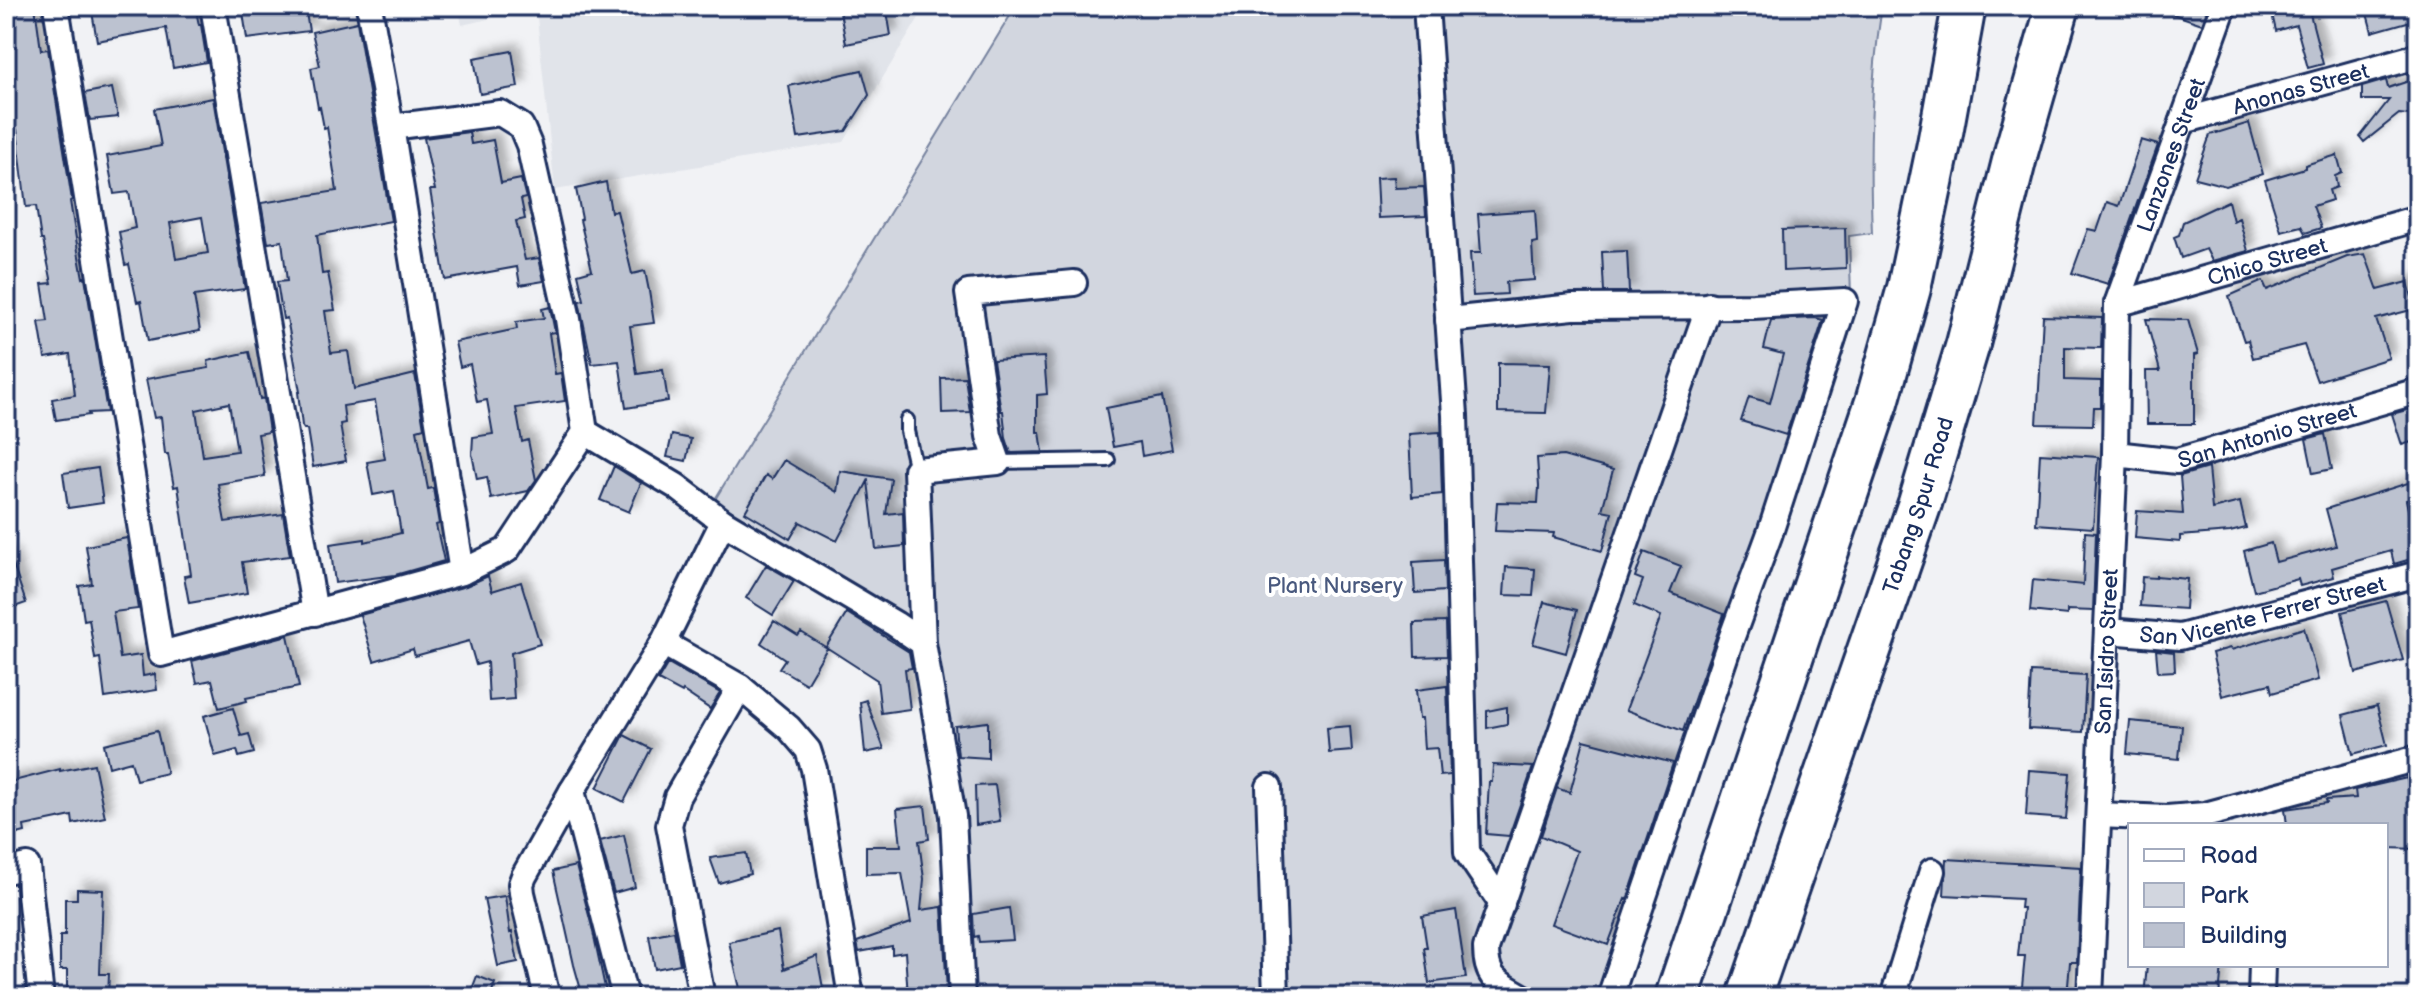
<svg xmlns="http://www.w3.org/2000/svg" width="2424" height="1003" font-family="'Balsamiq Sans',sans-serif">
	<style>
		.built { fill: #e1e4ea }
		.green { fill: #d2d6df; stroke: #76829e; stroke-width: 2 }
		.building { fill: #bcc2d0; stroke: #1b2f5e; stroke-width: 2; fill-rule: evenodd; filter: url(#shadow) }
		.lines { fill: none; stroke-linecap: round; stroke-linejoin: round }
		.lane-casing { stroke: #1b2f5e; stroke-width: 18 }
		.street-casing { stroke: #1b2f5e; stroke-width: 30 }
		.highway-casing { stroke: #1b2f5e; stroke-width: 48 }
		.lane { stroke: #fff; stroke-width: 12 }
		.street { stroke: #fff; stroke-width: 24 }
		.highway { stroke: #fff; stroke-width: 42 }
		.labels { text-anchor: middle; stroke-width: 8; stroke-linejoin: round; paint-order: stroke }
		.street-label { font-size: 22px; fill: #1b2f5e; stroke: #fff }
		.park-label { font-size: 22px; fill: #49597e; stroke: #fff }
	</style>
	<defs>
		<filter id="shadow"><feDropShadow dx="7" dy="-7" stdDeviation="4" flood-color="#0004"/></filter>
	</defs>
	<rect width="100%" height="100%" fill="#f1f2f5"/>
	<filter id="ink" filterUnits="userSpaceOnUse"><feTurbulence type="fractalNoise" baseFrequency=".0125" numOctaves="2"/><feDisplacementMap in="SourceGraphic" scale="16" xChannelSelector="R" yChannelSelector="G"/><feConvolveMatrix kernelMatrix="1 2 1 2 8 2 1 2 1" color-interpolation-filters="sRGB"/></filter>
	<g filter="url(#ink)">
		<path class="built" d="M458,6H926L844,142L555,190L536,8L462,25Z"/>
		<path class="green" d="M1016,6H1882C1870,83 1869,155 1872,233L1849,236L1852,325L1621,997H974L936,637L714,501Z"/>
		<path class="building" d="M6,6H35L41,50L48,49L72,200L70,201L78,251L83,278L85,277L107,412L88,413L89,415L56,420L52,399L75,395L70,354L45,358L39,322L48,321L42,284L52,283L43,240H41L36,206L26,207L17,130H14L6,76Z
			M91,6H195L199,25H201L207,62L173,68L166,28L97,41Z
			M242,6H305L309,31L247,39Z
			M839,6H886L891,35L846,44Z
			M2158,6H2208L2202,24L2158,9Z
			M2270,6H2308L2323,64L2308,68L2296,25L2276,31Z
			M2365,6H2418V19L2372,32Z
			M357,22L391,221L317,235L322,274L328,273L335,310L325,311L331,353L348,351L354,389L415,374L424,428L417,430L428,489L433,488L439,524L436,525L444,561L395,575L335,583L330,544L365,539V542L401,533L394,491L373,495L367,462L385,459L375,401L343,406L345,423L340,424L346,461L313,467L307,429H304L302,426L298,392H300L287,318L283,319L277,282L287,281L282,241L268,243L261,203L337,191L327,127L324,128L320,107L318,108L311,68L320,66L312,32Z
			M512,51L518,87L480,94L474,58Z
			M862,70L869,95L846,131L798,138L789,86Z
			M2418,78V116L2399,114L2364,142L2360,137L2389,100H2362V87L2386,80L2388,88Z
			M112,88L118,117L90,120L85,93Z
			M213,98L245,289L194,296L200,331L148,341L141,301L137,302L129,264L125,265L119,232L135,228L129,192L114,194L107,156L161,146L154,109ZM202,217L208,253L176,259L170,223Z
			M2249,123L2263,174L2226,186L2195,178L2210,135Z
			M469,132L471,144L493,140L501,183L521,179L526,198L521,199L525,219L516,221L525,260L539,258L544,281L520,285L517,267L445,280L430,190H435L424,138Z
			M2141,140L2158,145L2108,284L2072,273L2088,229L2097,231L2107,202L2119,206Z
			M2337,155L2342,173L2335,176L2337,187L2329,190L2332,200L2313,206L2321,228L2305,233L2301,226L2281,231L2265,180L2305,168V165Z
			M1394,177L1395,188L1424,187L1426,216L1378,218L1376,178Z
			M606,182L611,212L617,211L632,274L645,271L649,291L654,323L630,326L637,374L663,370L668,401L626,408L619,361L592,364L579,301L584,300L578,274L592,270L580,220L582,219L576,189Z
			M2228,201L2233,221L2239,218L2248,251L2212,261L2206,249L2181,258L2174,237L2179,235L2183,222Z
			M1535,210L1537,242L1532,243L1534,280L1506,282L1507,294L1473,296L1470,253H1481L1478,214Z
			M1845,228L1846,268L1783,271L1782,230Z
			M1627,251L1629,292H1604L1602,252Z
			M2365,254L2378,290L2408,282L2415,309L2376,319L2389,358L2317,381L2304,345L2253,358L2248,340L2244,341L2229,296L2263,281L2267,290L2347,257Z
			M550,307L555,332L549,333L555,374L561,373L565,401L516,408L522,442L528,440L536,480L528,491L491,499L487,477L477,479L472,454L473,437L493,434L487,400L477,402L470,364L460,367L455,342L517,329L516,322L544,318L542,309Z
			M2043,316L2102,318L2101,348L2065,347V380L2101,381V407H2094L2093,425L2037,424Z
			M1815,318L1823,320L1786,435L1741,421L1749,397L1770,403L1783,354L1764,349L1771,320Z
			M2146,319L2188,320L2198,354L2194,355V424H2147L2146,371H2160Z
			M249,352L260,399L264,398L269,432L258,434L265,476L218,484L225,522L283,514L290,556L242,562L247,593L189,603L184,576L191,575L178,486L174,487L168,454H165L161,417L154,418L146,379L209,368L208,361ZM229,403L237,451L203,456L196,410Z
			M1044,357L1047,394L1037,395V432H1040L1043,452L1011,453L1006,438L1003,411H1001L993,360Z
			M1498,363L1550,364L1546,413L1498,412Z
			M965,377L970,412L942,413L941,378Z
			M1162,397L1172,450L1142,456L1140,442L1113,447L1106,408Z
			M2418,407V440L2402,445L2392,414Z
			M1440,432L1442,494L1412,497L1409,434Z
			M2325,434L2332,469L2313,473L2306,439Z
			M672,435L691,439L686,461L667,457Z
			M2040,453L2098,457L2093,528L2036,524Z
			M1563,456L1613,470L1602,510L1612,512L1602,551L1553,537L1554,533L1495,531L1497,502L1538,503L1539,486L1537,458Z
			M784,460L837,492L840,471L891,479L886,514L903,512L904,546L876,549L868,481L837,541L800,522L790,539L745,512L766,475L772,479Z
			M614,466L641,483L629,512L600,500Z
			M98,468L103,503L68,508L63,473Z
			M2208,468L2212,509L2240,502L2246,528L2230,532L2180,536V542L2135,538L2137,511L2183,514L2180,476Z
			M2411,482L2415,498L2406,500L2418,557L2394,564L2391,551L2332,568L2334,577L2300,586L2298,579L2254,591L2244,551L2271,543L2276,562L2336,546L2326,509Z
			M2085,532L2096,533L2093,611L2067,610V615L2030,611L2033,580L2083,585Z
			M127,538L138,609L113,612L120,658L141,655L143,676L155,674L157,690L105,698L100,658L95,659L89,619L84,620L79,586L92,584L86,546Z
			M1644,552L1681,566L1670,593L1724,614L1683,731L1626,710L1661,616L1634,605L1643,580L1635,577Z
			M6,553H9L26,603L6,610Z
			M1444,560L1445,591L1415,593L1413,562Z
			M766,565L794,581L773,615L746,598Z
			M1506,567L1535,569L1533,596L1504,595Z
			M488,576L492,591L521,582L540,644L511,653L514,699L489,701L487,662L476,665L469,641L415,656L413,649L374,661L360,615L466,586Z
			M2156,576L2187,579L2185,609L2140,606L2142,577L2156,578Z
			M2386,601L2403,660L2356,673L2342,612Z
			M1544,602L1577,610L1566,653L1533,644Z
			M847,613L909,652L912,668L905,669L910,709L881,713L877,680L826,647Z
			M774,621L798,636L801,632L827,648L806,684L779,668L785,659L761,643Z
			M1446,622L1447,656L1415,657L1414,623Z
			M2304,628L2318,680L2272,693L2270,684L2222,696L2212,653L2230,648L2231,650Z
			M288,635L299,687L246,698L247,701L219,708L212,680L197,683L192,661Z
			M2156,650L2174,652L2175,671L2158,672Z
			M668,663L720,693L710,709L683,691L682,693L658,680Z
			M2031,672L2086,675L2083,732L2028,729Z
			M1447,686L1450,775L1440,776L1437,748L1424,749L1422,718H1419L1416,690Z
			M866,700L884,749L865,753L860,702Z
			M2377,706L2387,745L2353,754L2343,715Z
			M1507,707V724L1487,728V711Z
			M233,708L241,736L249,734L254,753L239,757L237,750L215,756L204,716Z
			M2130,721L2182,726L2179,759L2127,754Z
			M988,722V758L958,756L955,726Z
			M1350,726L1352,751L1329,753L1327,728Z
			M157,731L167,773L136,780L131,761L109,767L104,744Z
			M624,735L651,749L624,802L597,788Z
			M1584,740L1673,763L1627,900L1625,899L1608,945L1551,924L1577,851L1541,836L1557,788L1570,793Z
			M94,764L105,817L73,824L72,816L24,826L25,832L6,837V783L60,769V771Z
			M1493,765L1533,767L1509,836L1486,834L1489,782H1492Z
			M2029,770L2070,773L2066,819L2026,816Z
			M2407,778L2418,837V849L2386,848V825H2287L2285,809L2327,803L2326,800L2356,798L2355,790Z
			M995,785L1000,821L976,825L975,786Z
			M925,806L929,839L919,841L924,879L921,910L942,907L947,991L925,997H908L905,952L892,954V946L859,952L857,942L911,923L902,873L866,874V846H901L897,809Z
			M624,835L635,887L614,893L600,841Z
			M746,853L750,874L719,883L710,858Z
			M1946,859L2081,867L2077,962H2070L2067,997H2021L2025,956H2018L2023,908H2020L2021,899L1944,895Z
			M576,866L592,927L607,997H583L574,965L553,871Z
			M77,889L103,890L100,974H109L108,997H67V970H60V936H65V899H77Z
			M505,896L510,933L512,932L518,962L498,966L484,899Z
			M1009,908L1013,940L979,942L978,936L974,937L973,914Z
			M1456,910L1466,978L1429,983L1424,948H1427L1422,916Z
			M674,931L680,964L655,969L649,936Z
			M778,931L784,969L817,956L823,988L786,993V997H742L729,942Z
			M2147,965H2222L2219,997H2144Z
			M477,976L495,983L490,997H469Z"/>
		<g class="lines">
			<g class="lane-casing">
				<path id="lane" d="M907,420V431L916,470
					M998,462L1108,460"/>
			</g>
			<g class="street-casing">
				<g id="street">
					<path d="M56,6L161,654L462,572L507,550L585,432L568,319L529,145L521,126L500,113L391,127"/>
					<path d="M213,6L315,613"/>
					<path d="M369,6L391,127L462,572"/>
					<path d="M1426,6L1455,415L1467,852L1502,904"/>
					<path id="s1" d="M2183,121L2418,56"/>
					<path id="s2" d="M2117,304L2418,218"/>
					<path d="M1448,320L1573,307L1753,306L1845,301L1770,533L1730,642L1610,997"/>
					<path d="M585,432L676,486L723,522L895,624L923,643L953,816L962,997"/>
					<path id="s3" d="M2115,454L2177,461L2418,391"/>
					<path id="s4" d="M2108,631L2180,637L2418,574"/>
					<path d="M663,643L740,687"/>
					<path d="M923,643L916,470L998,462L989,436L968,293L1074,283"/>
					<path d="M1269,787L1276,997"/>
					<path d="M572,791L625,997"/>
					<path d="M2099,815L2167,818L2205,815L2418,758"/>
					<path d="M6,871L27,866L41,997"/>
					<path d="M547,997L522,893L521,884L524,876L572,791L663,643L723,522"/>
					<path d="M702,997L669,825L677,797L740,687L789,728L808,750L814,769L851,997"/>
					<path d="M1523,997C1498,982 1486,980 1486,948L1709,305"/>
					<path d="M1893,997L1932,871"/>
					<path id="s5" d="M2090,997L2115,454L2117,304L2224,6"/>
					<path d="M2261,997L2262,965"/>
				</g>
			</g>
			<g class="highway-casing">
				<g id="highway">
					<path d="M1677,997L1877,402L1909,288L1939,144L1964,6"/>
					<path id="s6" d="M1749,997L1920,503L1968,344L2017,149L2058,6"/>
				</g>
			</g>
			<use href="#lane" class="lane"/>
			<use href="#street" class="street"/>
			<use href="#highway" class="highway"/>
		</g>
	</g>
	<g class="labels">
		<g class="street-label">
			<text dy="8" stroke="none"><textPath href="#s1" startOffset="122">Anonas Street</textPath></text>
			<text dy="8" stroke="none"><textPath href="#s5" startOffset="852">Lanzones Street</textPath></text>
			<text dy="8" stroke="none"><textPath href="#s2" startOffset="156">Chico Street</textPath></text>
			<text dy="8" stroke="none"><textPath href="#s3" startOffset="156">San Antonio Street</textPath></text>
			<text dy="8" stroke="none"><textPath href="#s6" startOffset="520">Tabang Spur Road</textPath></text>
			<text dy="8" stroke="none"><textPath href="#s4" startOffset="158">San Vicente Ferrer Street</textPath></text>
			<text dy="8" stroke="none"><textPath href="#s5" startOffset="346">San Isidro Street</textPath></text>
		</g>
		<g class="park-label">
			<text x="1335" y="593">Plant Nursery</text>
		</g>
	</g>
	<rect width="2424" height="1003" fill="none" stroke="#fff" stroke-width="32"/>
	<rect x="16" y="16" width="2392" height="971" fill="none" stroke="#1b2f5e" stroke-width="3" filter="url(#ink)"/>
	<rect x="2128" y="823" width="260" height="144" fill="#ffffff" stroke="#a4acbf" stroke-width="2"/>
	<rect x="2144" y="849" width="40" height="12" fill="#ffffff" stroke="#a4acbf" stroke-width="2"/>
	<text x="2200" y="863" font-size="24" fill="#1b2f5e">Road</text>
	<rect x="2144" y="883" width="40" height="24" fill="#d2d6df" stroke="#a4acbf" stroke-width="2"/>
	<text x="2200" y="903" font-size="24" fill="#1b2f5e">Park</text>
	<rect x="2144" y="923" width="40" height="24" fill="#bcc2d0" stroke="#a4acbf" stroke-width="2"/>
	<text x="2200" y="943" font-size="24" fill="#1b2f5e">Building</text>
</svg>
